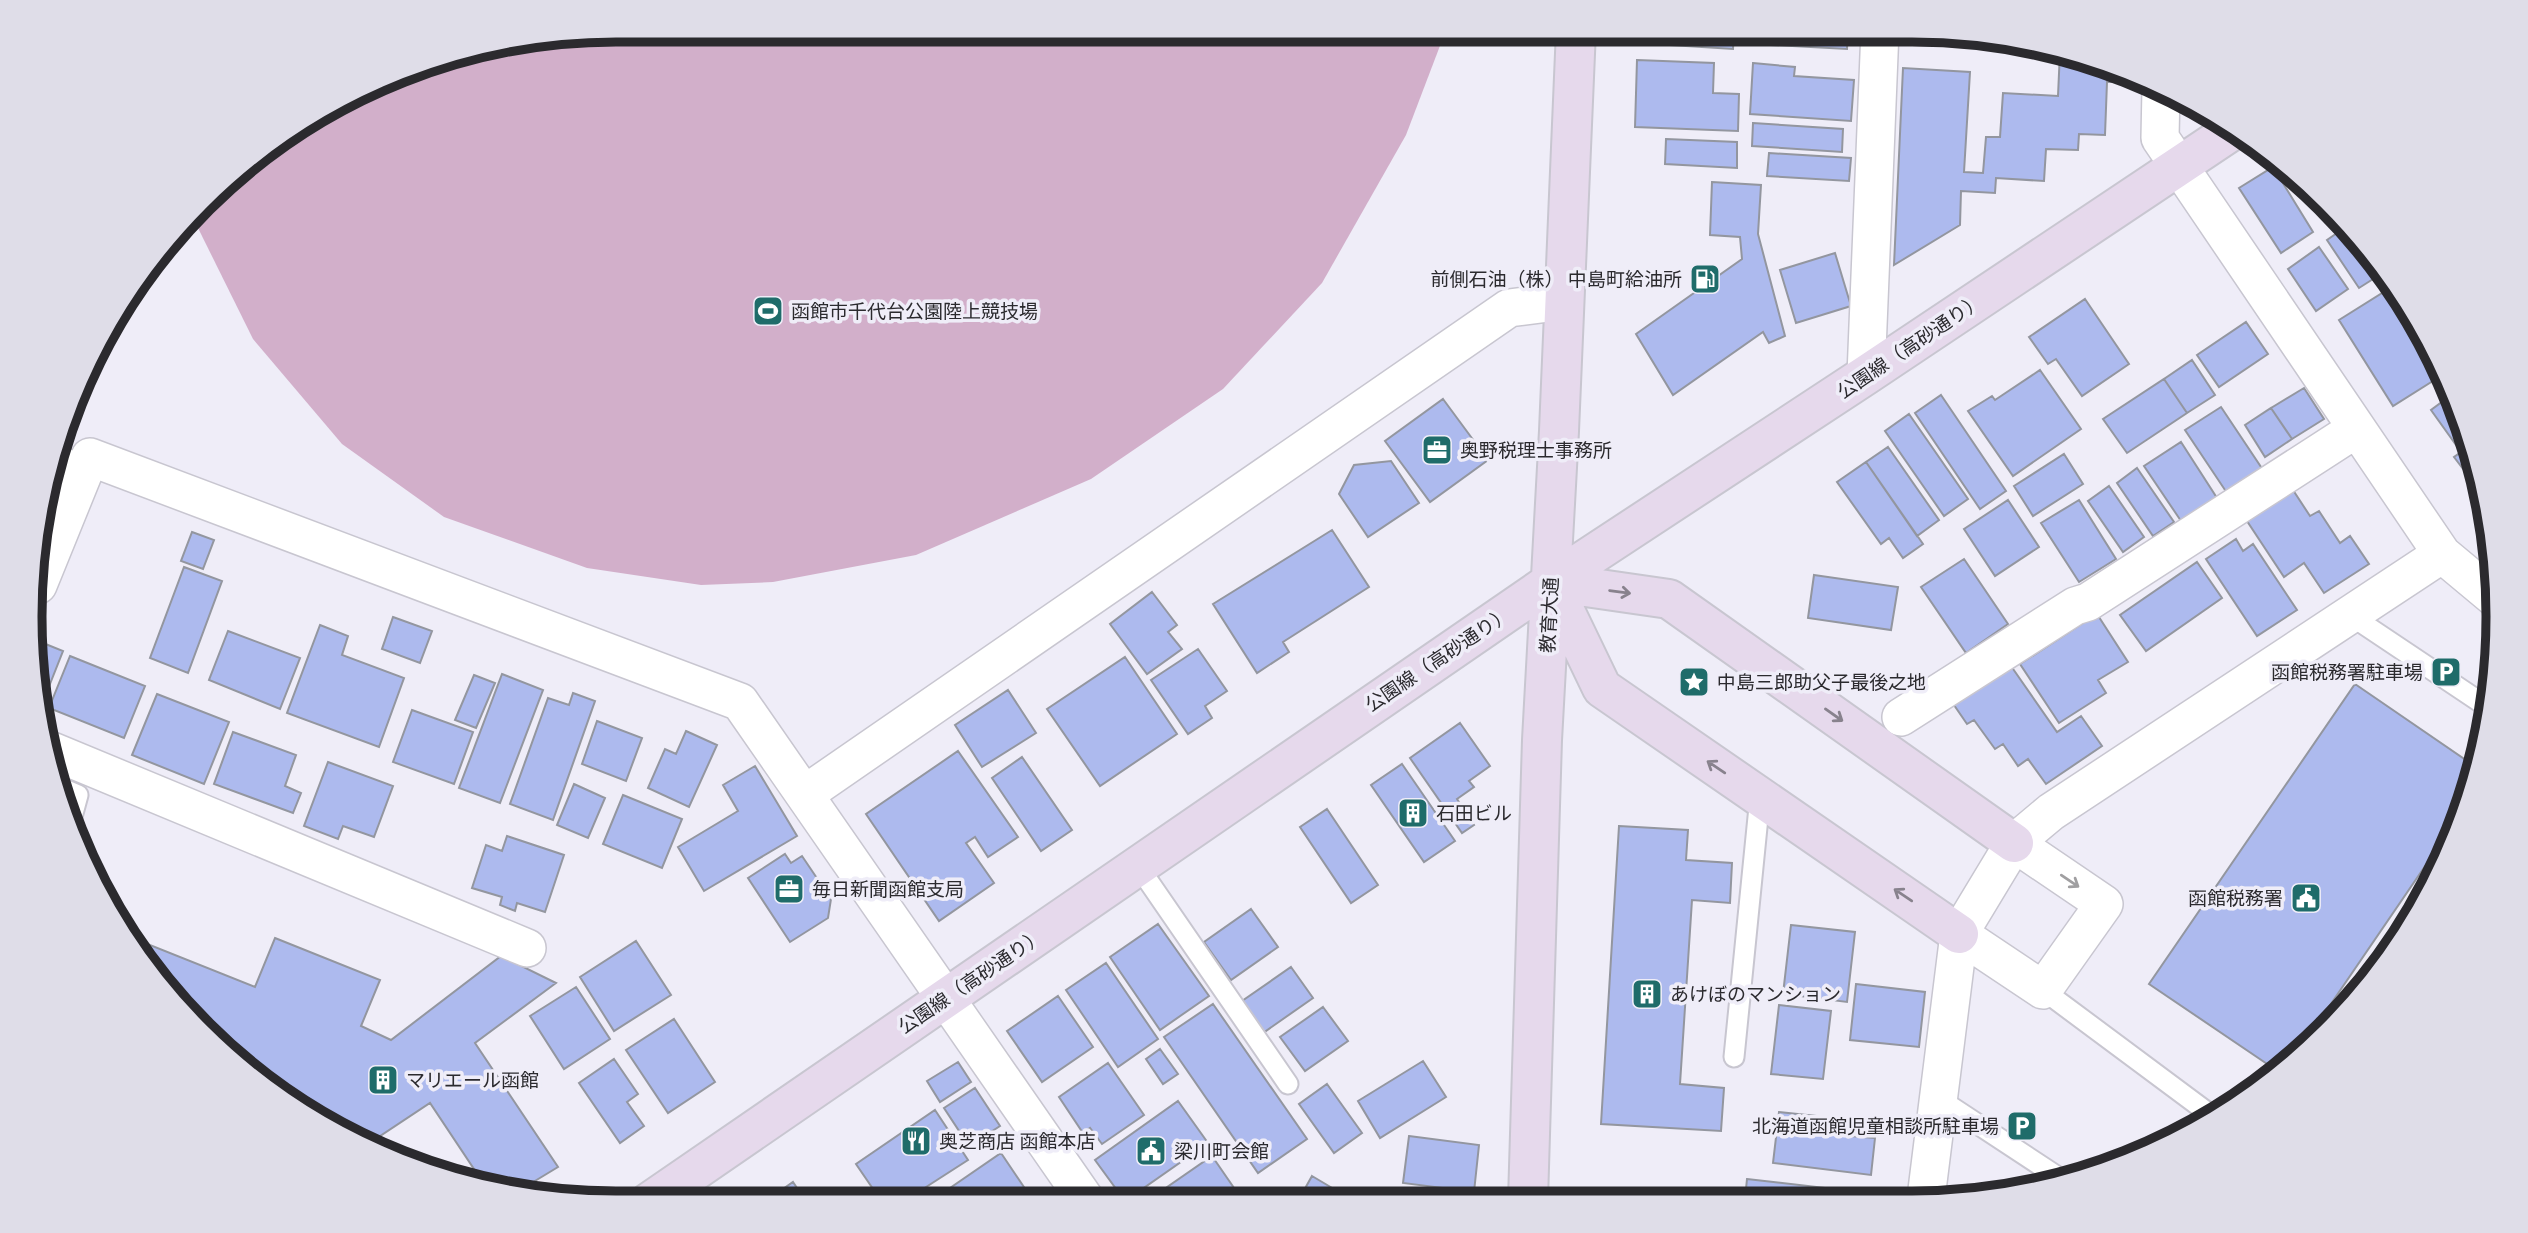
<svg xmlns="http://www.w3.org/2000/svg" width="2528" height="1233" font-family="'IBM Plex Sans','Noto Sans JP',sans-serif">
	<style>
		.pitch { fill: #d2afca }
		.building { fill: #adbaee; stroke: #93969f; stroke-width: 2 }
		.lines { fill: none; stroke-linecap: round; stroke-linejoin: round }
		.lane-casing { stroke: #c8c6d0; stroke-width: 23 }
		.street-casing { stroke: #c8c6d0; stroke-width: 40 }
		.secondary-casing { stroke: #c8c6d0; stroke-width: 42 }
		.lane { stroke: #fff; stroke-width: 19 }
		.street { stroke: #fff; stroke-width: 37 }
		.secondary { stroke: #e6d9ec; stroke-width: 38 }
		.oneway { stroke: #88828d }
		.oneway2 { stroke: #a09fa1 }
		.labels { text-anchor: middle; stroke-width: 7; stroke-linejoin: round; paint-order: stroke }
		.poi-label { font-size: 19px; fill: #2b2a2e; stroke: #efedf8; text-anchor: start }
		.street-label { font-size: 19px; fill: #2b2a2e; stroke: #efedf8 }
		.rim { fill: none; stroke: #2b2a2e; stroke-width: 9 }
	</style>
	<rect width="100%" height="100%" fill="#efedf8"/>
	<path class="pitch" d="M616,30H1446L1406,135L1322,283L1223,389L1091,479L916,555L773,582L701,585L587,568L444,517L342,444L253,339L199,230L196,218L259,151L428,61Z"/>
	<path class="building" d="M1672,30H1734L1733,49L1671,45Z
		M1754,30H1848L1847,49L1753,44Z
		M2060,51L2115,68L2114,82H2107L2105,135L2079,134L2078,150L2046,149L2044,181L1996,178L1995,193L1961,191L1960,225L1894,265L1903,68L1970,72L1964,172L1983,173L1986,137H2000L2003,93L2058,96Z
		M1637,60L1714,63L1713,93L1739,94L1738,131L1635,127Z
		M1753,63L1795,67L1794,76L1854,80L1851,121L1750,114Z
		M1753,123L1843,129L1842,152L1752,146Z
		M1666,139L1737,142V168L1665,164Z
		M1769,153L1851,158L1849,181L1767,176Z
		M2273,167L2313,232L2281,253L2239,188Z
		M1712,182L1761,185L1758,234L1785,336L1769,343L1763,332L1673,395L1636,334L1742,259L1740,237L1710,235Z
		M2347,226L2384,272L2359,288L2327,240Z
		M2319,247L2348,289L2316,311L2288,269Z
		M1835,253L1851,306L1796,323L1780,270Z
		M2395,285L2444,374L2393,406L2339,320Z
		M2085,299L2129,364L2082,396L2056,359L2048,364L2029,337Z
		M2246,322L2268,354L2219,387L2197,355Z
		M2192,360L2215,395L2187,413L2164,379Z
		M2040,370L2081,429L2013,476L1968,411L1992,396L1995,400Z
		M2164,379L2187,413L2127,453L2103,419Z
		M2304,388L2324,419L2292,439L2271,408Z
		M2454,393L2480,478L2473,469L2467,474L2454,457L2461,452L2431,410Z
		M1941,395L2006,491L1980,509L1915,413Z
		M1443,399L1488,460L1430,502L1385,441Z
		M2221,407L2263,470L2227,493L2185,430Z
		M2271,408L2292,439L2265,457L2245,425Z
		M1909,414L1968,499L1944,516L1885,431Z
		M2181,442L2217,498L2181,521L2144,466Z
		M1888,447L1939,520L1917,536L1866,462Z
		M2064,454L2083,484L2033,516L2014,486Z
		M1391,461L1419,503L1368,537L1339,494L1354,465Z
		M1866,462L1923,544L1903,558L1889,538L1881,544L1837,482Z
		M2137,468L2174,522L2153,536L2117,483Z
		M2109,486L2144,537L2123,552L2088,501Z
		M2291,487L2310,516L2319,511L2340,543L2350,536L2369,564L2324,593L2304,563L2284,577L2245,518Z
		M2008,500L2039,547L1995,576L1964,529Z
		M2079,500L2116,559L2079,582L2041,523Z
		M1332,530L1369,587L1283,642L1289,652L1257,673L1213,604Z
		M192,532L214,540L203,569L181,561Z
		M2236,539L2243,551L2253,544L2297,610L2257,636L2206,559Z
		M1964,559L2008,624L1966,653L1921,587Z
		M2197,562L2222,598L2146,651L2120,615Z
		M184,567L222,581L188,673L150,658Z
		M1814,575L1898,587L1891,630L1808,618Z
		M1152,592L1177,625L1168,632L1182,649L1147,674L1110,624Z
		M2097,614L2128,662L2098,680L2106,693L2059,723L2020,664Z
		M393,617L432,631L420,663L382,649Z
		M320,625L348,636L342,655L404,678L379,747L287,713Z
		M228,631L300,658L280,709L209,680Z
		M43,643L63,651L46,694L35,690L36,660Z
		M1198,649L1227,691L1205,706L1212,718L1188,734L1151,680Z
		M70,656L145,686L124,738L49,708Z
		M1125,657L1177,734L1100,786L1047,709Z
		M2011,666L2057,732L2081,716L2102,746L2046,784L2028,759L2018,766L2003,744L1995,749L1974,720L1967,724L1954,705Z
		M502,674L543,690L500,803L459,788Z
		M474,675L495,683L476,728L455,720Z
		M2355,684L2476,767L2462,812L2296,1055L2279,1072L2149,984Z
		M1008,690L1036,733L982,767L955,725Z
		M573,693L595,701L553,820L510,804L548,698L569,705Z
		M157,694L229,722L204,784L132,755Z
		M412,710L473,732L454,784L393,762Z
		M597,721L642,738L626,781L582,764Z
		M1460,723L1490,766L1469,781L1474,787L1457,799L1474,825L1462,833L1410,758Z
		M686,731L717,745L689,807L648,788L665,749L676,754Z
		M233,732L296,755L285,786L301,793L293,813L214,784Z
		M958,751L1018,837L988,857L975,837L966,843L994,883L939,921L866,814Z
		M1022,757L1072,830L1041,851L992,778Z
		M328,762L393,786L374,837L343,826L338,839L304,826Z
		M1402,764L1455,841L1424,862L1371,785Z
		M755,766L797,836L704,891L678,847L738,811L723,785Z
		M574,784L605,798L588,838L557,825Z
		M623,795L682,819L662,868L603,844Z
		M1327,809L1378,885L1351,903L1300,827Z
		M1619,826L1688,830L1686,860L1732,863L1730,903L1692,900L1680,1084L1724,1088L1721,1131L1601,1124Z
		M507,836L564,855L545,912L517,903L515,911L500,905L502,897L472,888L486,845L502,851Z
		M785,854L791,863L802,856L831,899L828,918L790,942L748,878Z
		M1251,909L1278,947L1231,980L1204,942Z
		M1158,924L1209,996L1160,1030L1110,957Z
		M1791,925L1855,932L1847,1002L1783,994Z
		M275,938L380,980L361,1026L391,1040L501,956L556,983L475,1043L558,1167L515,1193L486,1187L430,1103L368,1144L229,1057L151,973L136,950L140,941L255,987Z
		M636,941L671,995L614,1031L580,977Z
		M1106,963L1158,1039L1118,1067L1066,990Z
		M1291,967L1313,998L1263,1033L1242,1001Z
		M1856,984L1925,992L1919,1047L1850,1040Z
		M576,987L610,1039L564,1069L530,1016Z
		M1058,996L1093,1047L1042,1082L1007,1031Z
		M1213,1004L1307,1139L1258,1173L1164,1037Z
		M1779,1005L1831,1011L1823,1079L1771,1074Z
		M1323,1007L1348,1041L1305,1071L1280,1037Z
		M674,1019L715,1082L668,1113L626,1050Z
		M1160,1049L1178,1074L1163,1084L1146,1059Z
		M614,1059L638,1094L627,1102L644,1126L620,1143L579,1083Z
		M1423,1061L1446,1097L1380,1138L1358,1101Z
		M958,1062L971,1082L940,1102L927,1081Z
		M1108,1063L1144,1115L1102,1144L1090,1128L1083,1133L1059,1097Z
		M1327,1084L1362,1133L1334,1153L1299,1104Z
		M975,1088L1000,1126L969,1146L944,1108Z
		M1178,1101L1208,1143L1125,1201L1095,1160Z
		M935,1110L968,1160L923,1189L929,1198L923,1202H882L856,1164Z
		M1779,1112L1853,1120L1851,1136L1875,1138L1871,1175L1773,1163Z
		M1409,1136L1479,1145L1474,1192L1403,1183Z
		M1001,1153L1034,1202H959L950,1188Z
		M1212,1156L1243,1201H1147Z
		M1312,1176L1354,1201H1298Z
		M1747,1179L1869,1193L1868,1199H1745Z
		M793,1182L807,1203H763Z"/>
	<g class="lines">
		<g class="lane-casing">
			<path id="lane" d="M56,454L86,466
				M2350,615L2489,708
				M64,789L78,795L72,817
				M1138,866L1288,1084
				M2043,990L2211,1115
				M1734,1057L1760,797
				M1938,1098L2061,1179"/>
		</g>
		<g class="street-casing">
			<path id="street" d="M2161,88L2160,138L2442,554
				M1866,375L1880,30
				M38,585L90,457L740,702L1087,1202
				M1901,717L2075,606L2088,602L2356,429
				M52,751L527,948
				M805,794L1509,308L1564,301
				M1959,934L2043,990L2104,904L2014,843
				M1926,1198L1959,934L2014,843L2051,812L2442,554L2496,599"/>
		</g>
		<g class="secondary-casing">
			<path id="secondary" d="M1959,934L1602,688L1551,582L1669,599L2014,843
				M1528,1200L1542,740L1559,431L1576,30
				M648,1203L1551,582L1866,375L2236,128"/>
		</g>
		<use href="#lane" class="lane"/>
		<use href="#street" class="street"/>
		<use href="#secondary" class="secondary"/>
	</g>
	<defs><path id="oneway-shaft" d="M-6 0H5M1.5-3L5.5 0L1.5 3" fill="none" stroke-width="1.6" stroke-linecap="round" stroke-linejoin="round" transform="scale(1.75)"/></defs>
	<g class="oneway">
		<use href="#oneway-shaft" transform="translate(1620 592) rotate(8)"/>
		<use href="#oneway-shaft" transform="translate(1834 715) rotate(35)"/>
		<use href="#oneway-shaft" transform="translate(1716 767) rotate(-146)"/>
		<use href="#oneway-shaft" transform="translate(1903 895) rotate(-146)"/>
	</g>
	<use class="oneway2" href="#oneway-shaft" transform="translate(2070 881) rotate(34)"/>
	<defs>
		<g id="fuel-square" transform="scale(1.575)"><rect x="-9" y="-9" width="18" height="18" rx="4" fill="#1f6c6a" stroke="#efedf8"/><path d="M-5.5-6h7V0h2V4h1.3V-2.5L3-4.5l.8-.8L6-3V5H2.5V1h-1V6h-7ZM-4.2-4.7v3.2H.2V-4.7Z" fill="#fff"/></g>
		<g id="stadium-square" transform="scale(1.575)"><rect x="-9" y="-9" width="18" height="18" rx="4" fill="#1f6c6a" stroke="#efedf8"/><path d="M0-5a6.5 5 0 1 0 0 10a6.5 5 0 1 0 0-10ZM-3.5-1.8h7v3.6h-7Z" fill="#fff"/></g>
		<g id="office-square" transform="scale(1.575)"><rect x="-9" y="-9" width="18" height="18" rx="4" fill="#1f6c6a" stroke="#efedf8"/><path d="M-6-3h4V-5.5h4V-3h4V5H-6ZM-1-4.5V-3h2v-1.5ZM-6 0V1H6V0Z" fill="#fff"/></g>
		<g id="parking-square" transform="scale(1.575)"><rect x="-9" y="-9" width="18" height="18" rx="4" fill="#1f6c6a" stroke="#efedf8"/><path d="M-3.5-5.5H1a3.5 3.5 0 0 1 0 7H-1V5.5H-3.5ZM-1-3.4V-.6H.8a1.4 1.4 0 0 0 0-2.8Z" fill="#fff"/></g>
		<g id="sight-square" transform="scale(1.575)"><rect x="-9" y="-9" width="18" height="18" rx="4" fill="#1f6c6a" stroke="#efedf8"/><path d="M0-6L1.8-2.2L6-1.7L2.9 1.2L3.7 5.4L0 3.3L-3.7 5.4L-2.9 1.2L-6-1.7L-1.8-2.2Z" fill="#fff"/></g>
		<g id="building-square" transform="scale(1.575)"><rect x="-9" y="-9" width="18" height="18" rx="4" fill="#1f6c6a" stroke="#efedf8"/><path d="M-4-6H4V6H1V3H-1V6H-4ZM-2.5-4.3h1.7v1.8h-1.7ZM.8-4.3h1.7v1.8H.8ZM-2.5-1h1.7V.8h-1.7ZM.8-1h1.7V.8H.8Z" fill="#fff"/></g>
		<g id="civic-square" transform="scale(1.575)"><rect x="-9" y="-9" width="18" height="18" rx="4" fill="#1f6c6a" stroke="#efedf8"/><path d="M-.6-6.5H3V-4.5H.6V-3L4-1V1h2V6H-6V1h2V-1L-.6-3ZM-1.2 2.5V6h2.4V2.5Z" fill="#fff"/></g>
		<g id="restaurant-square" transform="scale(1.575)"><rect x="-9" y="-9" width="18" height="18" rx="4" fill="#1f6c6a" stroke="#efedf8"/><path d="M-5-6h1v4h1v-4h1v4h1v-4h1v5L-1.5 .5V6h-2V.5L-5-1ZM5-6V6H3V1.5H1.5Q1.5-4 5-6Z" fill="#fff"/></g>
	</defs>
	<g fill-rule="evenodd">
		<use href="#fuel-square" x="1705" y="279"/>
		<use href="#stadium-square" x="768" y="311"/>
		<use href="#office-square" x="1437" y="450"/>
		<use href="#parking-square" x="2446" y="672"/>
		<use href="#sight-square" x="1694" y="682"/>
		<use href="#building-square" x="1413" y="813"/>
		<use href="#office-square" x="789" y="889"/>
		<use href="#civic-square" x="2306" y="898"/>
		<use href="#building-square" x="1647" y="994"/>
		<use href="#building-square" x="383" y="1080"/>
		<use href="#parking-square" x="2022" y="1126"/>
		<use href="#restaurant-square" x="916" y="1141"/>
		<use href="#civic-square" x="1151" y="1151"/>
	</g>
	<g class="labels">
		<g class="poi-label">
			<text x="1682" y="286" text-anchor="end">前側石油（株） 中島町給油所</text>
			<text x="791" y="318">函館市千代台公園陸上競技場</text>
			<text x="1460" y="457">奥野税理士事務所</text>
			<text x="2423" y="679" text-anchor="end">函館税務署駐車場</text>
			<text x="1717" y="689">中島三郎助父子最後之地</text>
			<text x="1436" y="820">石田ビル</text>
			<text x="812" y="896">毎日新聞函館支局</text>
			<text x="2283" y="905" text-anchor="end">函館税務署</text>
			<text x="1670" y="1001">あけぼのマンション</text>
			<text x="406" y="1087">マリエール函館</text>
			<text x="1999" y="1133" text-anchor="end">北海道函館児童相談所駐車場</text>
			<text x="939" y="1148">奥芝商店 函館本店</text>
			<text x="1174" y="1158">梁川町会館</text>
		</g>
		<g class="street-label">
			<text transform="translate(1910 346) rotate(-34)" y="7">公園線（高砂通り）</text>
			<text transform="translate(1549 615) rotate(-87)" y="7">教育大通</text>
			<text transform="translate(1438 659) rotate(-34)" y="7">公園線（高砂通り）</text>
			<text transform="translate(971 981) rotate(-34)" y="7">公園線（高砂通り）</text>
		</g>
	</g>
	<path d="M0 0H2528V1233H0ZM616 42H1912A574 574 0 0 1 2486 616V617A574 574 0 0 1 1912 1191H616A574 574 0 0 1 42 617V616A574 574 0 0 1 616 42Z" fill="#dfdde8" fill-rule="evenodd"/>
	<path class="rim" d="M616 42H1912A574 574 0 0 1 2486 616V617A574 574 0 0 1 1912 1191H616A574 574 0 0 1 42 617V616A574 574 0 0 1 616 42Z"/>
</svg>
